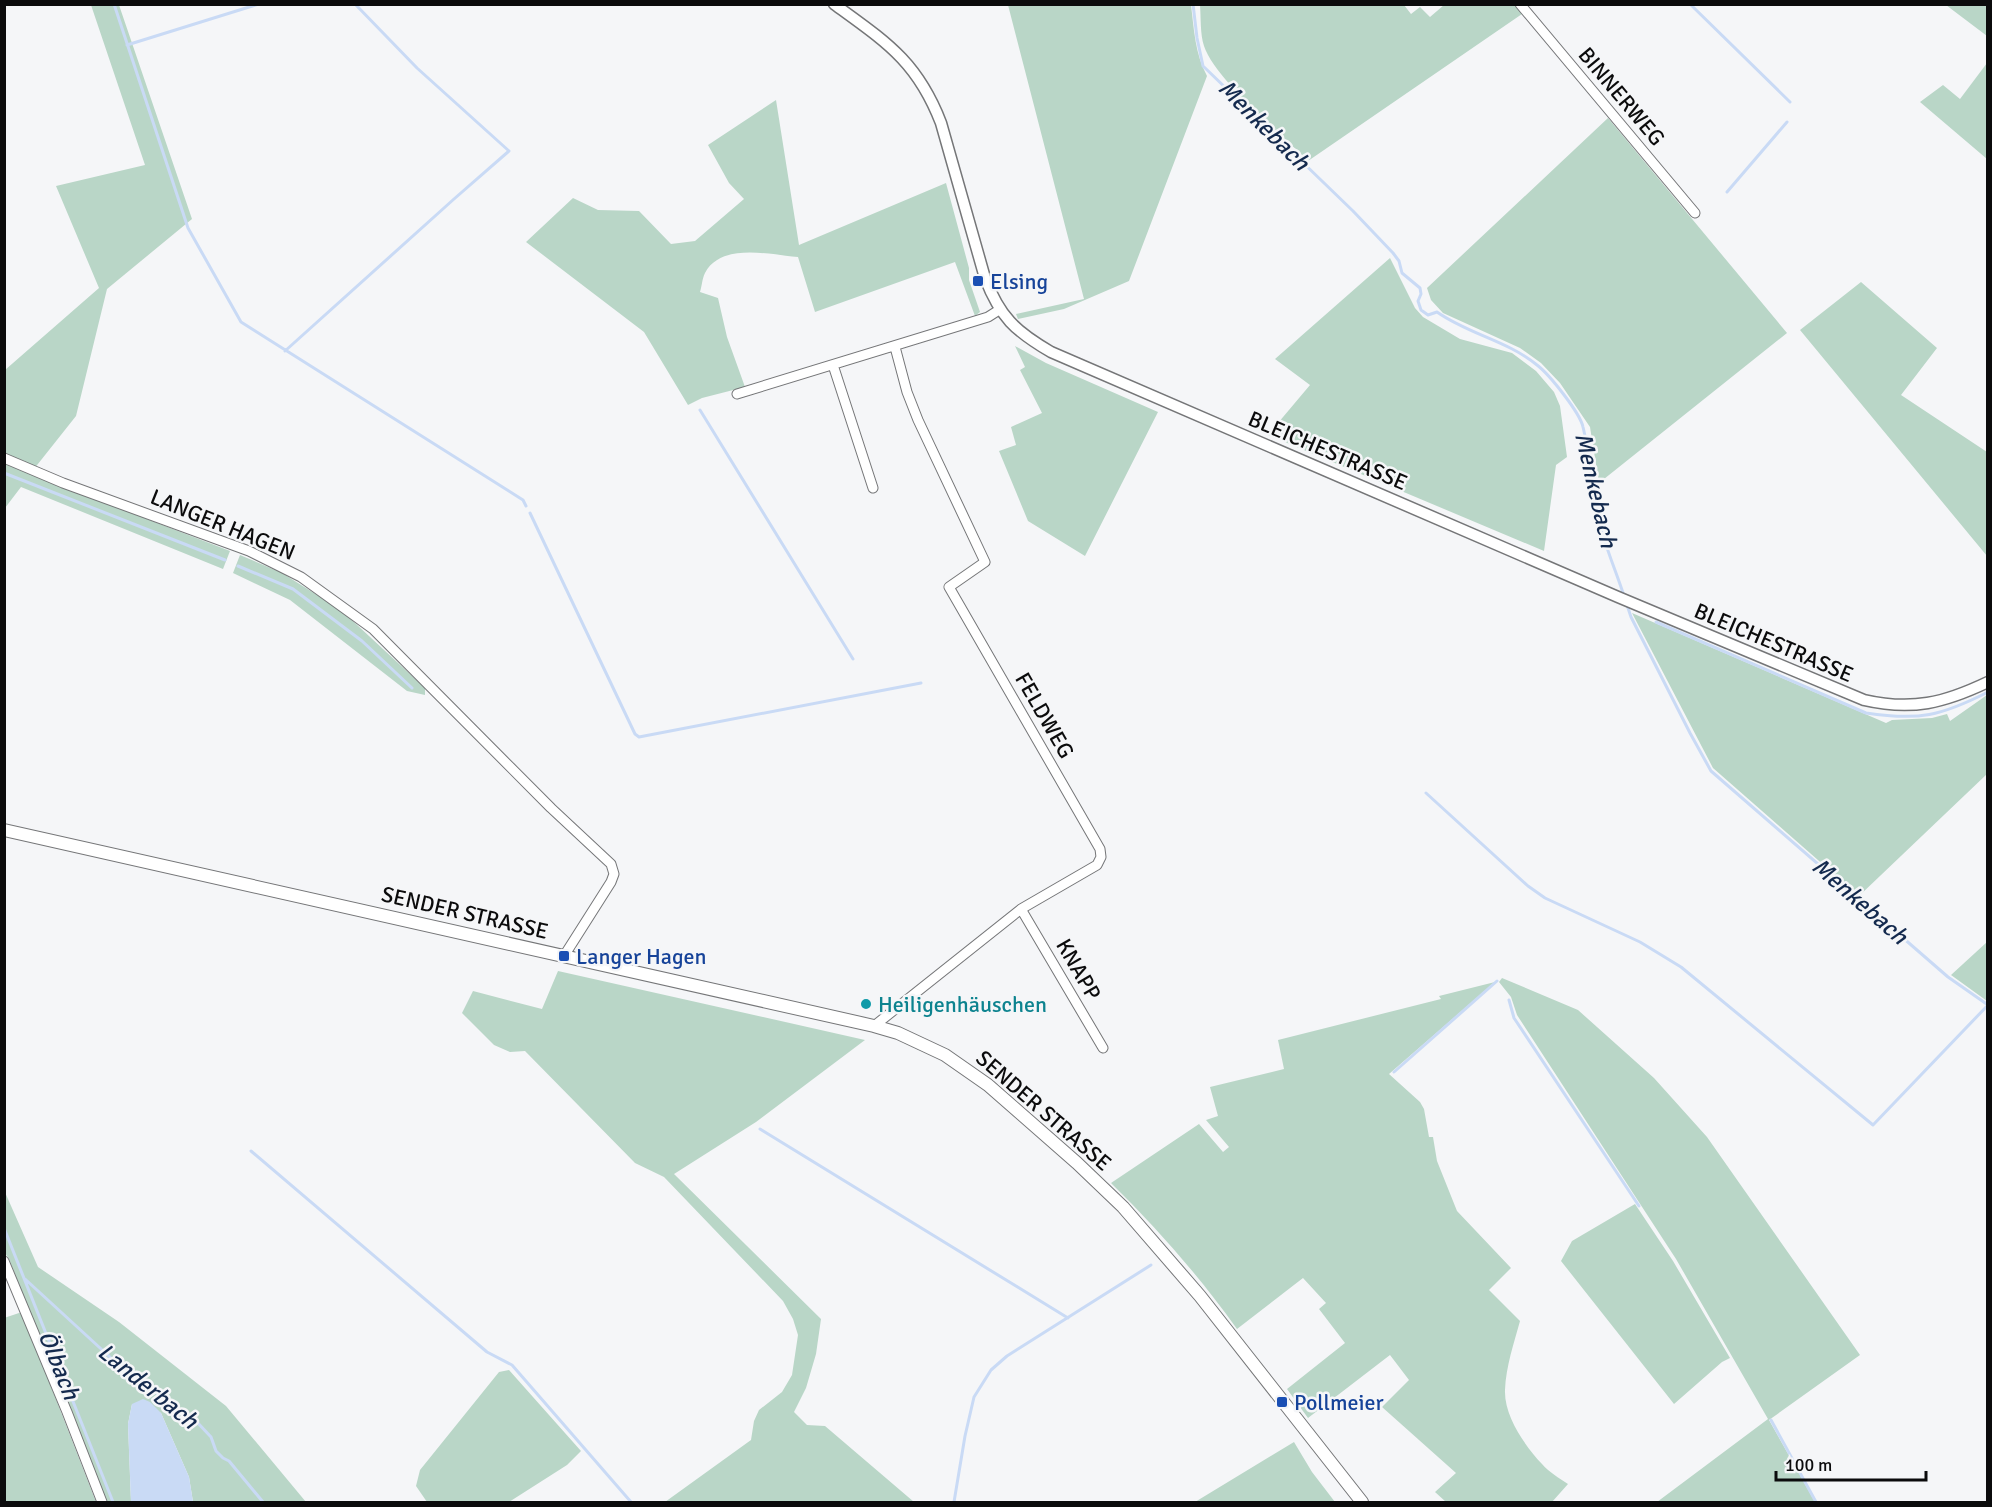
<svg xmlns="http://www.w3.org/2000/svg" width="1992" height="1507" font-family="Signika,sans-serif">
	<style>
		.green { fill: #b9d6c7 }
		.water { fill: #c9daf5 }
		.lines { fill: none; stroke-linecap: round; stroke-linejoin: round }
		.stream { stroke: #c9daf5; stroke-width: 3 }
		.minor-casing { stroke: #757678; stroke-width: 11 }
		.tertiary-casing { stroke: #757678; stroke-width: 13 }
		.secondary-casing { stroke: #757678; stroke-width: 14 }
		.minor { stroke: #fff; stroke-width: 9 }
		.tertiary { stroke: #fff; stroke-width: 10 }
		.secondary { stroke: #fff; stroke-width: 12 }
		.transit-dot { fill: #1a4fb4; stroke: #f5f6f8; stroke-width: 2 }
		.culture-dot { fill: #0f9aa8; stroke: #f5f6f8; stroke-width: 2 }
		.labels { text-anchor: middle; stroke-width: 5; stroke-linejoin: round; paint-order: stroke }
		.street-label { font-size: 22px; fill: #0b0b0c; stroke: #f5f6f8 }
		.transit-label { font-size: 22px; fill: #164399; stroke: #f5f6f8; text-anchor: start }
		.culture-label { font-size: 22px; fill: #0d838f; stroke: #f5f6f8; text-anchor: start }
		.water-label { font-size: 24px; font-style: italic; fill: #142a4e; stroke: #f5f6f8 }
	</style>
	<rect width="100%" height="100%" fill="#f5f6f8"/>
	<path class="green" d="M1514,4L1522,14L1308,161C1281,134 1215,79 1204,46C1200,34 1201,17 1200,5H1404L1411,14L1420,7L1430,17L1444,5Z
		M91,5H119L192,219L107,289L76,416L30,474L230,551L223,569L21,487L5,508V370L99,288L56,186L145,165Z
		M1008,5H1191C1194,29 1195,54 1207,76L1129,281L1064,309L1018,319L1016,314L1084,299Z
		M1946,5H1987V36Z
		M1987,63V159L1920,102L1943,85L1960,99Z
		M776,100L799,245L946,183L969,268V280L980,312L975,316L955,262L815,312L798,257C771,255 721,242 705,273C702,279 702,286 700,292L718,298L727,337L745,387L702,398L688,405L644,332L526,242L573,198L598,210L639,211L671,244L695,241L744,199L729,183L708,145Z
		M1608,118L1787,333L1599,483L1590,427L1560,383L1541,363L1520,348L1443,313L1431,300L1427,288Z
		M1390,258L1415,308L1423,317L1460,339L1512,353L1536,371L1554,392L1560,406L1567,457L1556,465L1544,551L1268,435L1310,385L1275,359Z
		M1861,282L1937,348L1901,395L1987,452V556L1800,330Z
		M1015,346L1046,363L1158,412L1085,556L1028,521L999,451L1016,445L1011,427L1042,413L1020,370L1025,367Z
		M240,555L282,573L341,610L425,688V695L407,691L290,600L233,573Z
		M1632,613L1886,723L1892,720L1932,718L1947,714L1950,721L1987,695V774L1859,896L1713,768Z
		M1987,942V1001L1951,975Z
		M558,971L865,1040L756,1122L674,1174L821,1319L816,1354L806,1388L794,1412L807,1425L825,1426L914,1502H665L751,1440L754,1421L759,1410L782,1392L792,1375L798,1335L793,1319L783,1301L664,1177L635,1163L525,1051L510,1052L494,1045L462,1013L473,991L542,1009Z
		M1502,978L1578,1010L1654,1078L1707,1137L1860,1355L1769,1420L1815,1502H1657L1768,1419L1676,1259L1517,1015L1511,997L1499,982Z
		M1495,982L1389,1074L1420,1102L1424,1109L1429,1137H1433L1437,1161L1457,1211L1511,1268L1489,1290L1520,1321C1514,1343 1506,1366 1505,1390C1504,1416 1525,1446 1542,1464C1549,1472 1559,1478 1568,1484L1552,1502H1446L1435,1492L1456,1473L1382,1407L1409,1380L1390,1355L1308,1418L1287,1389L1345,1343L1319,1309L1326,1303L1303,1278L1237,1329C1199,1276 1157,1228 1111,1183L1199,1124L1223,1152L1229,1147L1206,1120L1218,1116L1210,1087L1284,1069L1278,1040L1441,999L1439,996Z
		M4,1190L38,1267L119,1322L226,1406L306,1502H193L189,1477L161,1413L132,1404L128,1424L131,1502H106L9,1259L5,1253Z
		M1635,1204L1673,1261L1730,1358L1722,1362L1674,1404L1561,1261L1572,1241Z
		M22,1312L96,1502H5L4,1318Z
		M509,1370L581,1451L567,1465L509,1502H427L416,1486L420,1470L499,1372Z
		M1294,1442L1312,1472L1335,1502H1195Z"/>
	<path class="water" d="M143,1399L150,1402L161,1413L189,1477L193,1502H131L128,1424L132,1404Z"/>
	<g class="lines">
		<path class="stream" d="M114,4L188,228L241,322L523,500L526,506
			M1193,4L1197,38L1203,66L1353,211L1393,253L1399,261L1402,273L1420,288L1421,294L1418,301L1421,310L1428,315L1437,312C1468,334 1508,341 1537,365C1550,375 1580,413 1583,427C1590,455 1591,485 1597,513C1603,542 1615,568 1624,596
			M1690,4L1790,102
			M127,45L259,4
			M1727,192L1787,122
			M285,351L454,199L509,151L417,68L355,4
			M700,410L853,659
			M4,473L225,560
			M530,513L635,734L639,737L921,683
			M238,566L293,589L362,641L412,688
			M1656,622L1866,713C1919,721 1941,716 1988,692
			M1426,793L1528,886L1545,898L1640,942L1681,967L1873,1125L1988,1005L1948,977L1711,771L1690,733L1631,617L1627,605
			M1509,1000L1514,1018L1639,1206
			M1394,1072L1497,981
			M760,1129L1068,1318
			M251,1151L487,1352L512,1365L631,1502
			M4,1228L113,1502
			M25,1279L124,1370L196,1421L211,1437L216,1451L223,1458L229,1461L263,1502
			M1771,1420L1816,1502
			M954,1502L965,1436L974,1397L991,1370L1007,1356L1151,1265"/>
		<g class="minor-casing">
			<path id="minor" d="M1520,4L1695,213
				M833,365L873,488
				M737,394L988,317L999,310
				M4,458L63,483L249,551L301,577L373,629L551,808L611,864L614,874L611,882L564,956
				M1021,909L1103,1048
				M874,1026L1021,909L1097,865L1101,857L1100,849L949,587L985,562L918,420L907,392L895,347
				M4,1261L67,1412L102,1502"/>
		</g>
		<g class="tertiary-casing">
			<path id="tertiary" d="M834,4C886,42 917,61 941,123L985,278C1000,317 1015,331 1051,352L1618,597L1864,700C1912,711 1944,703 1988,682"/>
		</g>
		<g class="secondary-casing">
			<path id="secondary" d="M4,830L874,1026L898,1033L945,1055L988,1085L1077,1163L1123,1207L1200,1296L1362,1502"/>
		</g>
		<use href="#minor" class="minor"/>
		<use href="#tertiary" class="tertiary"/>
		<use href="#secondary" class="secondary"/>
	</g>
	<g class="transit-dot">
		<rect x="972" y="275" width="12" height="12" rx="3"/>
		<rect x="558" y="950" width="12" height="12" rx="3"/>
		<rect x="1276" y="1396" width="12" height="12" rx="3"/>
	</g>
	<circle class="culture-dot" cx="866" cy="1004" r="6"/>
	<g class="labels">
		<g class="street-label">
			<text transform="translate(1622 96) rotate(50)" y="8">BINNERWEG</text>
			<text transform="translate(1328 450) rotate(23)" y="8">BLEICHESTRASSE</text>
			<text transform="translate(223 524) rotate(22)" y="8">LANGER HAGEN</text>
			<text transform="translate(1774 642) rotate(23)" y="8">BLEICHESTRASSE</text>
			<text transform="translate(1045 715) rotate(60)" y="8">FELDWEG</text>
			<text transform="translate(465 912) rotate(13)" y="8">SENDER STRASSE</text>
			<text transform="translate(1079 969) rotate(60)" y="8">KNAPP</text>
			<text transform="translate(1044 1110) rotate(41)" y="8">SENDER STRASSE</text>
		</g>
		<g class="transit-label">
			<text x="990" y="289">Elsing</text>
			<text x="576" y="964">Langer Hagen</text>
			<text x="1294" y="1410">Pollmeier</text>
		</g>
		<g class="culture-label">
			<text x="878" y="1012">Heiligenhäuschen</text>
		</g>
		<g class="water-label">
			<text transform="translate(1264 125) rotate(45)" y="8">Menkebach</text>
			<text transform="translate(1596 490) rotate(77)" y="8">Menkebach</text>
			<text transform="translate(1860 901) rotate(41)" y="8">Menkebach</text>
			<text transform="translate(59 1365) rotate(68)" y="8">Ölbach</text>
			<text transform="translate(148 1386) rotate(39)" y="8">Landerbach</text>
		</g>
	</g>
	<rect width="1992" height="1507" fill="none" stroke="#0b0b0c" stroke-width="12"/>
	<path d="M1776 1471v9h150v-9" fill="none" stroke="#0b0b0c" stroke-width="3"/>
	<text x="1785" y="1471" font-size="18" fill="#0b0b0c" stroke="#f5f6f8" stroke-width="4.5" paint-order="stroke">100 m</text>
</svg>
